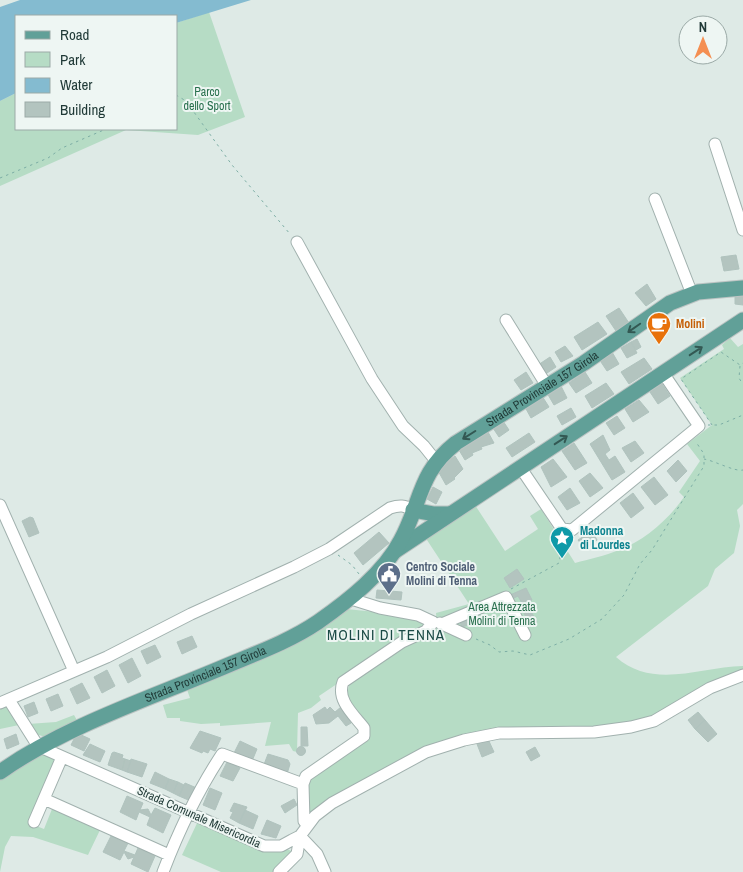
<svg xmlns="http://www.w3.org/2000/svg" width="743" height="872" font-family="'Archivo Narrow',sans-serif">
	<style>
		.green { fill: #b6dcc5 }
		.water { fill: #84bbd0 }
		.building { fill: #b3c4bf; stroke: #b0c3be }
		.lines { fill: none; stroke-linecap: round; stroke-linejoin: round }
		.minor-casing { stroke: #a1b1ae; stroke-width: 13 }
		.major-casing { stroke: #bcc4c3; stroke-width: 17 }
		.path { stroke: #7daea5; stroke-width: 1; stroke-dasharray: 2.5 4; stroke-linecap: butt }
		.minor { stroke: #fff; stroke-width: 11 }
		.major { stroke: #61a098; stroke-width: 15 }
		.oneway { stroke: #335853 }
		.labels { text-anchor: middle; stroke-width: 4; stroke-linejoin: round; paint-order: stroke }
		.park-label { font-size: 12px; fill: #29704e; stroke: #eef6f3 }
		.food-label { font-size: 12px; font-weight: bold; fill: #c56008; stroke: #eef6f3; text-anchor: start }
		.street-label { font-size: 12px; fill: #1f3936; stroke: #eef6f3 }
		.culture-label { font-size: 12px; font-weight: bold; fill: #0d838f; stroke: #eef6f3; text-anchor: start }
		.service-label { font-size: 12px; font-weight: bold; fill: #4e5e75; stroke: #eef6f3; text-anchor: start }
		.quarter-label { font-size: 15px; letter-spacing: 1px; fill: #1b4b46; stroke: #eef6f3 }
	</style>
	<rect width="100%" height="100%" fill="#deeae6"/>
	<path class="green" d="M209,12L245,117L198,135L126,130L0,186V101L16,93V129H176V23Z
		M730,338L738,347L743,344V504L737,510L740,526L734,553L715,569L708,586L616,657C653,690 700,667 743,666V671C706,690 668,715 628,722C573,732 523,720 467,735L310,818L306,780L364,736L347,697L349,684L383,659L437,626L436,613L469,604L425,537L475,505L505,551L538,529L530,516L541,509L575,563C589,559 605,556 619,550C644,541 669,519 684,497L679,492L700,461L687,444L712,425L680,378L724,349L722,345Z
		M346,609L406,615L429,622L319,696L321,700L311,708L298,713L297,752L293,751L289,744L265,746L271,722L220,726V723L201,724L180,721V718H167L163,705L190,698L186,687Z
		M6,705L19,725L0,729V706Z
		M74,715L78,722L45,737L36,734L28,724L56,722Z
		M40,751L59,757L29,823L44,829L52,809L100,830L88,855L33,837L11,836L5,847L0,872V779Z
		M199,819L283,848L292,851L299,846L277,872H221L182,855Z"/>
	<path class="water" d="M20,0H251L176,23V16H16V93L0,101V7Z"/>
	<path class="building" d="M736,255L739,269L724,271L721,257Z
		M647,284L656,299L646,306L635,293Z
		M735,294L743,295V305L735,304Z
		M619,308L629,323L616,331L606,316Z
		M598,322L607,334L582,350L574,337Z
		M637,339L641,347L636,350L631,342Z
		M631,342L637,353L627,358L621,348Z
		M565,346L573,356L561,362L555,352Z
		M612,352L619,364L607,371L599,359Z
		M550,357L556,367L544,375L538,365Z
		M644,358L652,369L629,384L621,372Z
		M526,372L533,383L521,390L514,380Z
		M585,372L592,383L576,393L569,383Z
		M606,383L614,394L592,408L585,396Z
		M662,384L670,396L658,404L650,392Z
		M561,386L567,398L554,405L547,393Z
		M542,396L549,407L531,418L525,407Z
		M639,400L649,412L633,422L625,409Z
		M571,408L576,417L562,425L557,416Z
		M617,416L625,428L614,435L606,423Z
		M503,421L509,430L499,437L493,428Z
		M488,432L494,443L481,447L482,449L472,453L473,455L465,460L459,450Z
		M529,433L535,442L512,457L506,448Z
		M603,435L610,450L605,454L609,460L615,456L625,472L612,480L590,444Z
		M635,441L644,453L631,462L622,448Z
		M574,443L587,463L575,470L562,451Z
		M455,456L463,469L454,478L455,479L446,485L437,469Z
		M553,459L567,477L551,487L541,467Z
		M678,460L687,471L676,482L667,471Z
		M590,473L603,488L590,497L579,481Z
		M654,477L668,495L655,505L641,487Z
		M433,487L442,492L436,504L427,499Z
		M570,488L580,503L567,510L558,497Z
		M633,493L644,508L631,518L620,503Z
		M30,517L33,518L39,533L29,537L22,521Z
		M590,527L597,540L585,549L578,540L584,536L582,533Z
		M379,532L389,543L363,565L354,553Z
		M517,569L524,579L510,588L504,578Z
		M526,588L532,600L526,603L537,622L531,626L520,606L523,605L518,596L512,599L510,595Z
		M377,590L402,592L401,600L376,598Z
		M474,612L478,621L462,627L458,617Z
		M192,636L197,647L182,654L177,642Z
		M155,645L161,657L147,664L141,651Z
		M132,658L141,676L128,683L119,665Z
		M107,670L115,686L102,693L94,677Z
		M82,683L90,698L77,704L70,689Z
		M58,694L63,706L51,711L46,699Z
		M34,702L38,713L28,717L24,706Z
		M325,707L327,710L330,707L335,712L341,707L345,715L347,713L350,717L348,719L351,723L346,726L338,716L329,723L316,724L313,715Z
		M698,712L705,720L695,729L688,720Z
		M705,720L717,734L708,742L695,729Z
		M301,727H307L308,746H301Z
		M200,731L221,738L215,751L210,749L208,753L203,751L202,753L190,748Z
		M77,733L90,739L84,751L71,745Z
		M16,734L19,744L7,749L4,739Z
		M488,739L494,752L482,757L477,744Z
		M240,741L257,749L252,761L234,753Z
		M90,744L105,751L100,762L83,755Z
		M296.5 751a4.5 4.5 0 1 1 9 0a4.5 4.5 0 1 1-9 0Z
		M535,747L540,756L531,761L526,752Z
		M114,752L123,755L122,758L125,759L122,770L108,765L112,753Z
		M268,754L288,760L290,764L287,774L263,767Z
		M125,759L131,761L127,772L122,770Z
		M131,759L147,764L142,777L127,772Z
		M227,762L240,768L233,781L220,776Z
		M155,772L169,779L165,789L150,783Z
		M169,779L178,782L173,793L165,789Z
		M178,782L184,785L179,796L173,793Z
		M185,783L199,789L193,802L179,796Z
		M210,788L222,793L215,810L203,805Z
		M127,796L143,803L140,810L148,809L151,815L155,808L171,815L163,833L147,825L150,817L139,812L136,820L120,812Z
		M294,799L297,805L285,813L281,806Z
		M234,803L247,807L239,823L230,818L233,812L230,811Z
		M245,810L258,816L253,829L239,823Z
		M267,820L281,826L276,838L261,834Z
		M111,836L128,843L124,851L135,855L138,848L155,856L148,872L131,864L134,857L128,859L124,852L120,860L103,852Z"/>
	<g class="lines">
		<g class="minor-casing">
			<path id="minor" d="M715,144L743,230
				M655,199L692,294
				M297,242L372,379L403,426L424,446L436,461
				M506,320L547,386
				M520,467L562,529L572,530L699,426L663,373
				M0,505L74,671
				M440,623L466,635
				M444,623L506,597L525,635
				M9,700L38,746L264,846H281L292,840L300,836L315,816L332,803L426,752L464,740L499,733L594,732L631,727L654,721L710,688L743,675
				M0,703L107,657L191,614L294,567L329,549L390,508C399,505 405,505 413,510
				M303,784L306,776L364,736V728C354,715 336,700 343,682L402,642L426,631L433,622L418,615L380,608L348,598
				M44,799L169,855
				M34,822L62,757
				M163,872C179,830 197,792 222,754L303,784L304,821L307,825
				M279,872L297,854L300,836L317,854L325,872"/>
		</g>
		<g class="major-casing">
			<g id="major">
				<path d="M413,510L434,514H449"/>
				<path d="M395,551L743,320"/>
				<path id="s1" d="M0,772C67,725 151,698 226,666C257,653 290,641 318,622C348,601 384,573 401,540C422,501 418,473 456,443L584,363L670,303L698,292L743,288"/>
			</g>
		</g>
		<path class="path" d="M176,95L186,101L232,165L290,234
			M0,178L48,158L62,148L106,129
			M740,366L739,378L742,383
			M708,425H719L743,415
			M712,425L681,379L721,352L740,365L743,363
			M704,459C715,461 735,472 743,470
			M338,555L352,565L359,574
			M511,589L559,563L561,552L557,537
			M476,639L490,645L499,652L513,651L530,655L569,639L602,619L624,595L640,564L652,550L704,466V454L696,442"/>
		<use href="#minor" class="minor"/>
		<use href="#major" class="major"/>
	</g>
	<defs><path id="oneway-shaft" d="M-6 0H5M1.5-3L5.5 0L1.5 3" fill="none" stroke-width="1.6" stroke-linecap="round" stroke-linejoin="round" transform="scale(1.25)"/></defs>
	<g class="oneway">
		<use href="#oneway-shaft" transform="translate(634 328) rotate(145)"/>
		<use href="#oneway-shaft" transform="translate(696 351) rotate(-33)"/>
		<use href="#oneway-shaft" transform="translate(469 435) rotate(148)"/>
		<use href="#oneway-shaft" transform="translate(561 440) rotate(-33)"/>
	</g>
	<defs>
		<g id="cafe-pin" transform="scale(1.25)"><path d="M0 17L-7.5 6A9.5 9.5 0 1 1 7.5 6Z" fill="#e8710a" stroke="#eef6f3"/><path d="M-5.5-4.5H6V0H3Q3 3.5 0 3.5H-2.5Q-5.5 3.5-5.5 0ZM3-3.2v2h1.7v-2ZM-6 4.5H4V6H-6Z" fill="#fff"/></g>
		<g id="sight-pin" transform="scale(1.25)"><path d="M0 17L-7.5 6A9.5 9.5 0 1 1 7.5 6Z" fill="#0f9aa8" stroke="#eef6f3"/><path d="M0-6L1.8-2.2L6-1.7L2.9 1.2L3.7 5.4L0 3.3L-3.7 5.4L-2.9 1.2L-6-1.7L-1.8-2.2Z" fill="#fff"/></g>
		<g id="civic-pin" transform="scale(1.25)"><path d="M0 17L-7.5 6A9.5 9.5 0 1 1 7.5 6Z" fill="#5c6f8a" stroke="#eef6f3"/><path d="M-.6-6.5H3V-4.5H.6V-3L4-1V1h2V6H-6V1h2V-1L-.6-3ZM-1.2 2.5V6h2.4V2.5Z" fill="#fff"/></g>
	</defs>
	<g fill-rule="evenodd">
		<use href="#cafe-pin" x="659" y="324"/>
		<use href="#sight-pin" x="562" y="538"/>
		<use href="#civic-pin" x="389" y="574"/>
	</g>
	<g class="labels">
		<g class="park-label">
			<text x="207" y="96">Parco<tspan x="207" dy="14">dello Sport</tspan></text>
			<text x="502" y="611">Area Attrezzata<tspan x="502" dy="14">Molini di Tenna</tspan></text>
		</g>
		<g class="food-label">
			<text x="676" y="328">Molini</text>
		</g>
		<g class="street-label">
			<text dy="4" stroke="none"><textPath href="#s1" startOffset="685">Strada Provinciale 157 Girola</textPath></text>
			<text dy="4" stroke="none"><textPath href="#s1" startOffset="228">Strada Provinciale 157 Girola</textPath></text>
			<text transform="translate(199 817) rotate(24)" y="4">Strada Comunale Misericordia</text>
		</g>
		<g class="culture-label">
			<text x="580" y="535">Madonna<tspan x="580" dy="14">di Lourdes</tspan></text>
		</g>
		<g class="service-label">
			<text x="406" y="571">Centro Sociale<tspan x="406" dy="14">Molini di Tenna</tspan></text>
		</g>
		<g class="quarter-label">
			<text x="386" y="640">MOLINI DI TENNA</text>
		</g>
	</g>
	<rect x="15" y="15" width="162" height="115" fill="#eef6f3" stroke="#9baaa7"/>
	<rect x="25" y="31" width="25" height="8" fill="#61a098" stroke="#9baaa7"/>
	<text x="60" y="40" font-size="15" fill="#1f3936">Road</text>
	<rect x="25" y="52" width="25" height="15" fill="#b6dcc5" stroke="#9baaa7"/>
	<text x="60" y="65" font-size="15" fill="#1f3936">Park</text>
	<rect x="25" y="78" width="25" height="15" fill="#84bbd0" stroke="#9baaa7"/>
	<text x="60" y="90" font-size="15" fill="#1f3936">Water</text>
	<rect x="25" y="102" width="25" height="15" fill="#b3c4bf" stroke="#9baaa7"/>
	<text x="60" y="115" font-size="15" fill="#1f3936">Building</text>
	<g transform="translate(703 40)"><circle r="24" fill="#eef6f3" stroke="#9baaa7"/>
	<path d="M0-4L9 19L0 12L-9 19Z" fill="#f48f52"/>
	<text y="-8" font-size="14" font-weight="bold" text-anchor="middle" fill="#1f3936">N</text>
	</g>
</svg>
